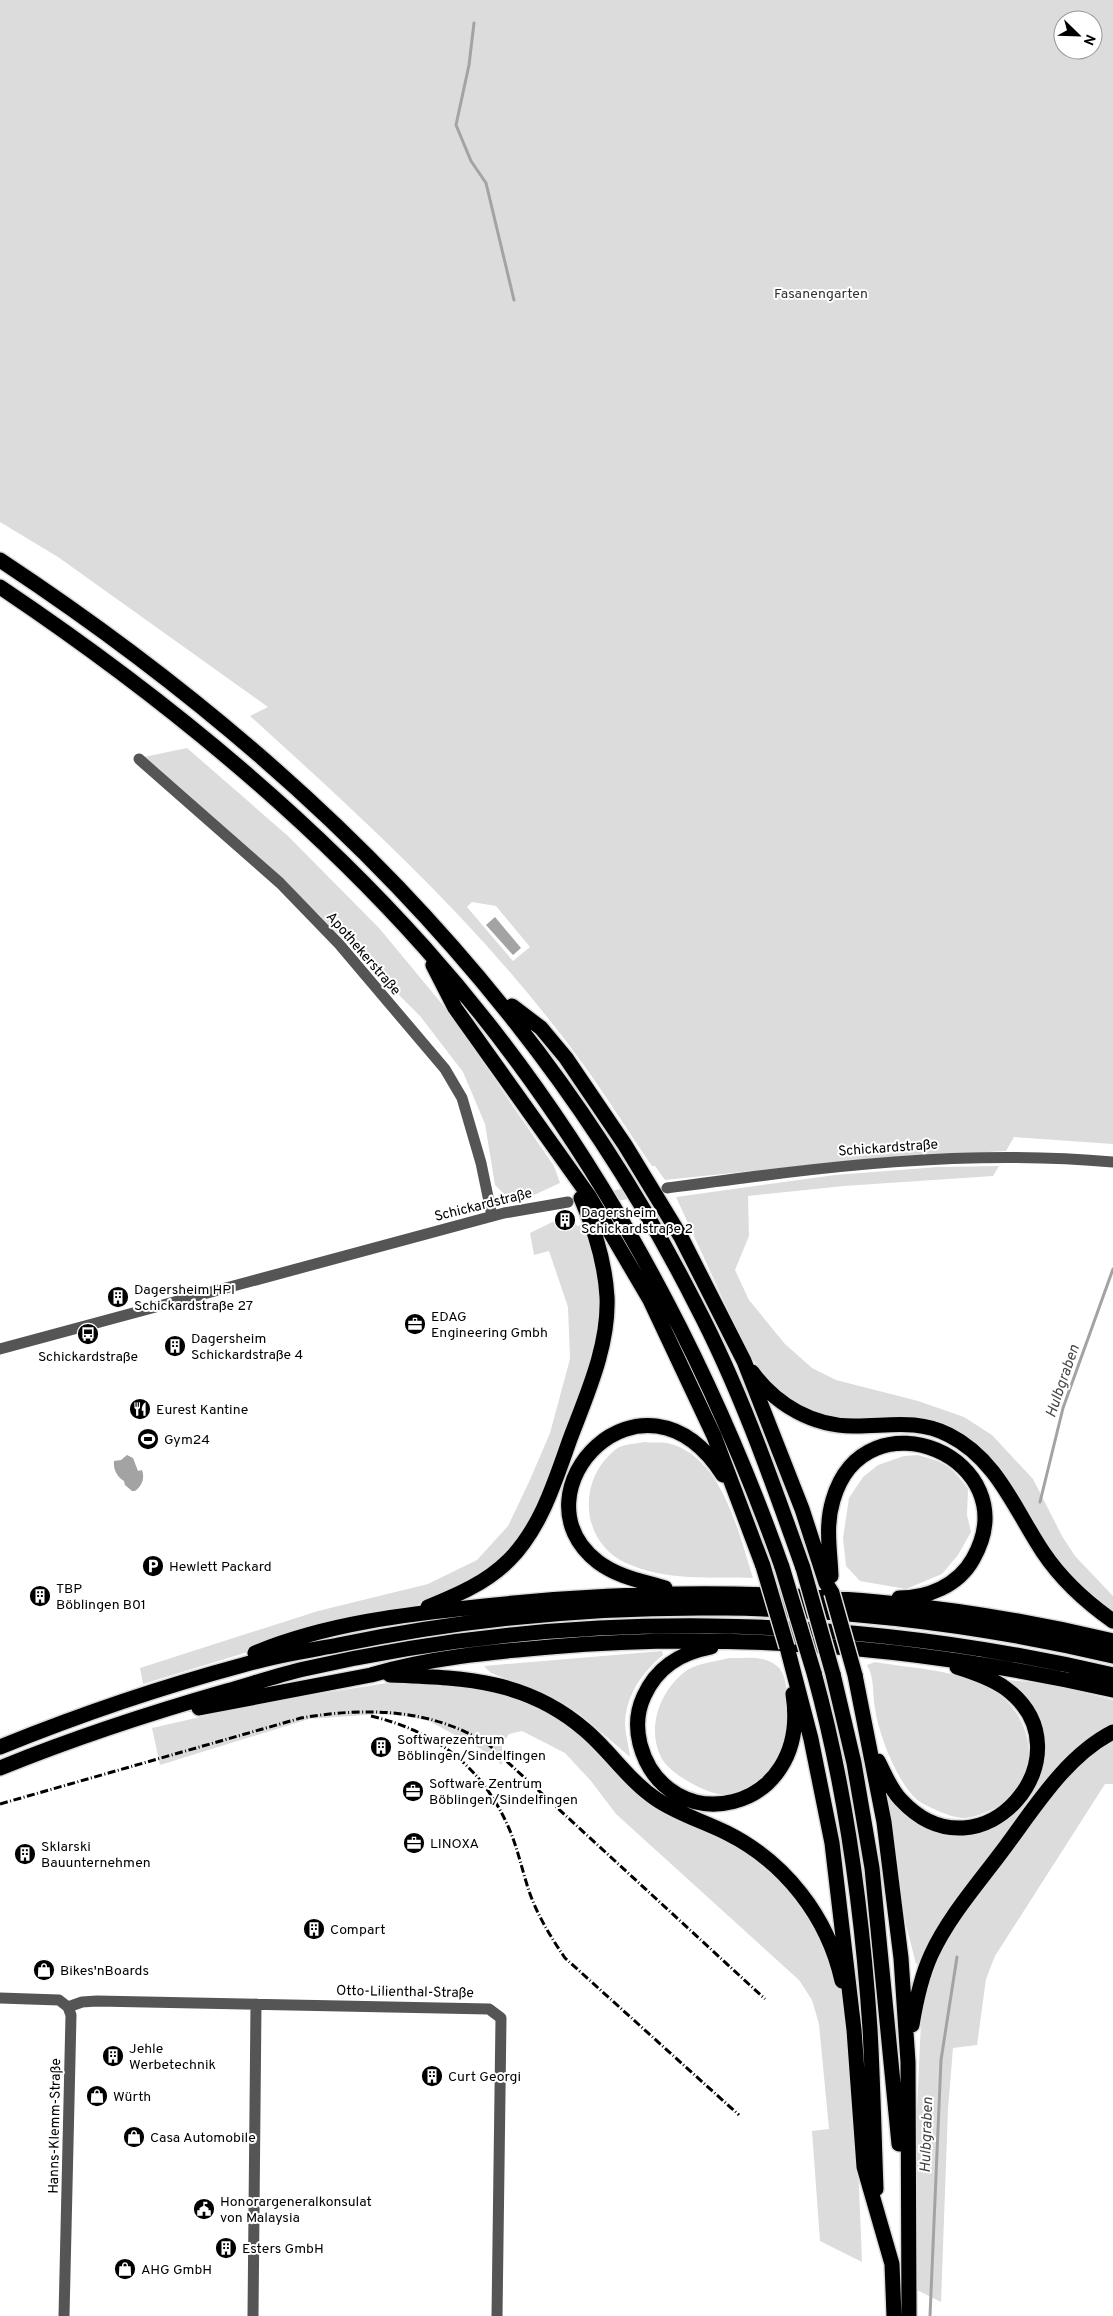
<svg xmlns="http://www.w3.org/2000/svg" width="1113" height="2316" font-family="Overpass,sans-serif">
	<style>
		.green { fill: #dcdcdc; fill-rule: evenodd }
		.water { fill: #a3a3a3 }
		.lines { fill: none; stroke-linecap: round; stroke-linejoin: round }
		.stream { stroke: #a3a3a3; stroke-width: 3 }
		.minor-tunnel { stroke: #d9d9d9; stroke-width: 11; stroke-dasharray: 11 5.5; stroke-linecap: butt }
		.highway-casing { stroke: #dbdbdb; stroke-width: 18 }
		.minor { stroke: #555; stroke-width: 11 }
		.highway { stroke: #000; stroke-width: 15 }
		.rail { stroke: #000; stroke-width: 3; stroke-dasharray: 8 2.5 1 2.5; stroke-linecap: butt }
		.highway-bridge-casing { stroke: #dbdbdb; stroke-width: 18; stroke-linecap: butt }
		.highway-bridge { stroke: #000; stroke-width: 15 }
		.labels { text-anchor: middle; stroke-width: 4; stroke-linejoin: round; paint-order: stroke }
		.park-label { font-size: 14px; fill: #333; stroke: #fff }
		.street-label { font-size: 14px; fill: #000; stroke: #fff }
		.poi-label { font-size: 14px; fill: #000; stroke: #fff; text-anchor: start }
		.water-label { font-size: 15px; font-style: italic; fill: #444; stroke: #fff }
	</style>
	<rect width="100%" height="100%" fill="#fff"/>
	<path class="green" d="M0,0H1113V1144L1014,1137L1006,1151L876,1158L665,1180L655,1166H652C627,1130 604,1092 577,1056C484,929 366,821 250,716L268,707L58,557L0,522ZM1063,20H1093V50H1063ZM472,902L496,906L530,947L513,961L467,907Z
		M187,748L288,836L379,928L447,1010L554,1166L560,1183L521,1201L506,1196L495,1185L485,1124L463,1072L420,1016L318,914L144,757Z
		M999,1166L993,1176L844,1186L748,1196L749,1236L735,1270L749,1300L785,1344L812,1368L836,1380L918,1401L964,1417L992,1435L1033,1479L1062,1536L1075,1556L1113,1596V1616C1091,1598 1072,1580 1055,1557C1024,1513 1006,1452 953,1429C926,1417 900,1417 871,1419C862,1419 851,1422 841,1421C795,1416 766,1383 744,1345L676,1197L835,1175L938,1167Z
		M571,1213L577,1226L587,1224L602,1275L598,1348L546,1496L507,1557L443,1598L284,1641L143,1684L140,1668L318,1611L428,1584L477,1560L508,1526L529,1482L550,1433L570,1359L568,1307L549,1251L534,1255L530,1233Z
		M644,1442C652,1443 660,1442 667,1443C722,1455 739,1534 753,1578C712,1577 664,1581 626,1563C580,1542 577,1480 615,1450C621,1444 636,1444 644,1442Z
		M918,1455C946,1463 951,1465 968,1489L967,1515L971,1532L958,1555L942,1574L906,1589L860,1581L846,1566L843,1538L849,1498L863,1477L878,1465L904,1456Z
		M662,1651L663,1655C643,1672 627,1693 625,1722C625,1733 629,1746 630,1757L580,1714L553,1697L491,1673L484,1666Z
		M730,1658C746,1658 764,1655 777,1666C787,1674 787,1692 787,1704C787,1713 788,1723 787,1731C783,1754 760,1792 734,1795C720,1797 703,1790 691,1783C680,1777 668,1769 662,1759C645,1728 661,1687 689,1669C700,1663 717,1661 730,1658Z
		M875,1662C914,1669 961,1669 995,1692C1027,1712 1039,1756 1019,1788C1011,1802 980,1818 964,1818C955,1818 946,1814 938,1811C931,1807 921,1804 915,1798C896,1779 879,1735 875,1709C872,1693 875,1679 867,1665Z
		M1007,1680L1050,1684L1113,1700V1726L1087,1744L921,1963L916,1964L906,1925L885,1785C892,1796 898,1807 908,1816C975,1872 1077,1791 1034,1712C1027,1699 1017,1690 1007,1680Z
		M416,1681L503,1692L544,1709L574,1727L619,1773L768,1867L811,1917L840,1986L846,2015L858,2162L862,2262L820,2241L812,2131L829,2129L819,2024L812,2000L799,1980L616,1814L591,1781L565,1753L522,1731L509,1734L502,1744V1765L481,1749L429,1721L404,1716L378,1714L309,1719L160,1765L152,1728L261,1703L393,1682Z
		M1113,1739V1784H1105L995,1956L986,1979L977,2045L953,2048L948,2109L941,2302L909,2286L921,2022C924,2003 926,1985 934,1967C953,1925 982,1890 1009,1853C1040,1812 1069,1767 1113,1739Z"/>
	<path class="water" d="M495,917L521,948L513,955L486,925Z
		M127,1455L133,1458L138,1471L142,1470C145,1478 142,1486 135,1491H132L125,1485L124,1481C117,1477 113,1469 114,1461L121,1460Z"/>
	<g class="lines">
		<path class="stream" d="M474,23L469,65L456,125L471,161L486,183L514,300
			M1040,1502L1063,1408L1113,1269
			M930,2316L941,2060L957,1957"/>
		<path class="minor-tunnel" d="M599,1198L658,1189"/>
		<g class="highway-casing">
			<path id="highway" d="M0,560C291,752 537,991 696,1305C740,1389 771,1478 803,1568
				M0,587C155,691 300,808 425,948C583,1125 703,1344 782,1567
				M433,965L455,1008L589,1196L650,1300L714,1436L763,1566
				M512,1006L541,1028L566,1058L625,1145L681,1237L744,1361L802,1509L826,1583L832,1593
				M752,1372C776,1405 814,1427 856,1426C889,1426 918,1419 949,1435C997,1459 1015,1510 1043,1552C1061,1579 1086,1602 1113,1621
				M831,1576C830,1550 825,1526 833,1500C865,1389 1030,1458 973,1559C958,1586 927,1598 899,1598
				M665,1588C642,1581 618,1577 598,1562C509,1493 643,1350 723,1475
				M428,1607C457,1595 486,1583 509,1560C541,1528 555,1481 570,1439C587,1394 609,1346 607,1297C605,1262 595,1230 581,1198
				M711,1647C680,1653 657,1667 644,1696C637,1711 636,1728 640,1744C666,1842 812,1816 793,1694
				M787,1647L811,1739L832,1843L854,2030L864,2167L892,2264L894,2316
				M255,1653C327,1623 408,1614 485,1606C697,1583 905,1591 1113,1641
				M814,1673C846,1789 862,1909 870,2029C873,2083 874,2136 876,2189
				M833,1674L854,1763L872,1868L899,2144
				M390,1675C463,1678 526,1679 585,1730C610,1751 628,1780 656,1799C678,1814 703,1821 727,1833C785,1862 828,1917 842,1981
				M855,1675L884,1822L901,1958L908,2062L909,2316
				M199,1708L371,1675C428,1658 490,1652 550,1647C740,1631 928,1648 1113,1690
				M0,1747C79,1715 161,1687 243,1665C274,1656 306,1651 338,1645C594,1592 859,1596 1113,1656
				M878,1761C885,1774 890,1789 901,1800C981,1886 1094,1753 1005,1688C991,1678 973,1672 957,1667
				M0,1768C74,1738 150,1713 227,1691C252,1684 278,1675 304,1669C570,1608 848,1613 1113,1675
				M912,2025C916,2001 921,1977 931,1955C948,1918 976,1886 1000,1854C1032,1812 1064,1757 1113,1732"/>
		</g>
		<path class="minor" d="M139,759L280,883L339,944L445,1069L462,1098L481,1163L492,1216
			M667,1188C817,1168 961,1148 1113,1162
			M0,1349L504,1213L568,1202
			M0,1998L59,2000L68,2007L71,2015L64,2316
			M68,2007L82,2002L97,2001L489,2009L501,2018L497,2316
			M253,2316L256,2004"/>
		<use href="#highway" class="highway"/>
		<path class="rail" d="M371,1716C438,1732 484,1768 511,1833C518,1851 522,1869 528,1888C536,1913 550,1936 565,1958L739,2115
			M0,1804L301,1718C366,1707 432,1708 489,1745L765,1999"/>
		<g class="highway-bridge-casing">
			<path id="highway-bridge" d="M763,1566L787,1647
				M782,1567L814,1673
				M803,1568L833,1674
				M832,1593L855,1675"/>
		</g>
		<use href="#highway-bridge" class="highway-bridge"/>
	</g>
	<defs>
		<g id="building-disc" transform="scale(1.125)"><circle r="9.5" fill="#000" stroke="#fff"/><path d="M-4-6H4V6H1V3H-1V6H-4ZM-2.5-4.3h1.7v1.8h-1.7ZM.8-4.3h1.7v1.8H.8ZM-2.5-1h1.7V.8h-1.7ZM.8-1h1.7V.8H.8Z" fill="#fff"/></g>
		<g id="office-disc" transform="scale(1.125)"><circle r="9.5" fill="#000" stroke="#fff"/><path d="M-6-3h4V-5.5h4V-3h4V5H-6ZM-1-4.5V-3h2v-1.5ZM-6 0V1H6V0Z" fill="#fff"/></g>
		<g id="bus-disc" transform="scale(1.125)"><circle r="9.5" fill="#000" stroke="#fff"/><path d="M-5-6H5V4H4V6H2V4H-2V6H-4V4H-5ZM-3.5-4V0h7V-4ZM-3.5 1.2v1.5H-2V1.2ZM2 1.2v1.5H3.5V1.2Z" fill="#fff"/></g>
		<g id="restaurant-disc" transform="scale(1.125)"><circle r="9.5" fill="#000" stroke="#fff"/><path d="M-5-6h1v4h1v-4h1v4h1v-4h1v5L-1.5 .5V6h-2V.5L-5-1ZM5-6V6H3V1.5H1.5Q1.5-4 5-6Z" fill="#fff"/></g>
		<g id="stadium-disc" transform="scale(1.125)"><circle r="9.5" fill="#000" stroke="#fff"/><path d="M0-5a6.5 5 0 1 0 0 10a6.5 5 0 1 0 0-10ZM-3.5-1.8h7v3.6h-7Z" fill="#fff"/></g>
		<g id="parking-disc" transform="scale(1.125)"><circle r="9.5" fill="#000" stroke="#fff"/><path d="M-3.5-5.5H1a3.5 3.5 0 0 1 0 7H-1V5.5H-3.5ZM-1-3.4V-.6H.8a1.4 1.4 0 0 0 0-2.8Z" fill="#fff"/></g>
		<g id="shop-disc" transform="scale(1.125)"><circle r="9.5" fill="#000" stroke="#fff"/><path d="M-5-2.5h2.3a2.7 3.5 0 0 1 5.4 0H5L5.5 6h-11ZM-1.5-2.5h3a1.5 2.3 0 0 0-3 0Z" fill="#fff"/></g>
		<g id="civic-disc" transform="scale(1.125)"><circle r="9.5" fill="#000" stroke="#fff"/><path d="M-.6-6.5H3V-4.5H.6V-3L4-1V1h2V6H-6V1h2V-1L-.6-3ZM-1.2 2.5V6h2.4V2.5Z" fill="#fff"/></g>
	</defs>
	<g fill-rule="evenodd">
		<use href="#building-disc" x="565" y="1220"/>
		<use href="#building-disc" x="118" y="1297"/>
		<use href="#office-disc" x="415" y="1324"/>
		<use href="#bus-disc" x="88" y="1334"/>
		<use href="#building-disc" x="175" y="1346"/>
		<use href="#restaurant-disc" x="140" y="1409"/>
		<use href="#stadium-disc" x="148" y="1439"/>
		<use href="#parking-disc" x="153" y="1566"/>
		<use href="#building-disc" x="40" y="1596"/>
		<use href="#building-disc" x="381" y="1747"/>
		<use href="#office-disc" x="413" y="1791"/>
		<use href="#office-disc" x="414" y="1843"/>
		<use href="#building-disc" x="25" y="1854"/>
		<use href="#building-disc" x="314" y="1929"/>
		<use href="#shop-disc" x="44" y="1970"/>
		<use href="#building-disc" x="113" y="2056"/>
		<use href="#building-disc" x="432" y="2076"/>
		<use href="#shop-disc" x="97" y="2096"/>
		<use href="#shop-disc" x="134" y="2137"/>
		<use href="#civic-disc" x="204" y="2209"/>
		<use href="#building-disc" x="226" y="2248"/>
		<use href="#shop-disc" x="125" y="2269"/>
	</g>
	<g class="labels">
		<g class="park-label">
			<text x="821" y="298">Fasanengarten</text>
		</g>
		<g class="street-label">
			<text transform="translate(364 953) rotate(49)" y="5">Apothekerstraße</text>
			<text transform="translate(888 1147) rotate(-4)" y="5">Schickardstraße</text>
			<text transform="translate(483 1204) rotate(-14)" y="5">Schickardstraße</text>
			<text transform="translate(405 1991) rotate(1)" y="5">Otto-Lilienthal-Straße</text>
			<text transform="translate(54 2126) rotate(-89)" y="5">Hanns-Klemm-Straße</text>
		</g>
		<g class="poi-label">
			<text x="581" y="1217">Dagersheim<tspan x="581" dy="16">Schickardstraße 2</tspan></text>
			<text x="134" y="1294">Dagersheim HPI<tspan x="134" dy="16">Schickardstraße 27</tspan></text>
			<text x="431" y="1321">EDAG<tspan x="431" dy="16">Engineering Gmbh</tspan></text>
			<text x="191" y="1343">Dagersheim<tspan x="191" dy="16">Schickardstraße 4</tspan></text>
			<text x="88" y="1361" text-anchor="middle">Schickardstraße</text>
			<text x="156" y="1414">Eurest Kantine</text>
			<text x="164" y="1444">Gym24</text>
			<text x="169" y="1571">Hewlett Packard</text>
			<text x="56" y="1593">TBP<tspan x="56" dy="16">Böblingen B01</tspan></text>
			<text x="397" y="1744">Softwarezentrum<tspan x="397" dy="16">Böblingen/Sindelfingen</tspan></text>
			<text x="429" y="1788">Software Zentrum<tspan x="429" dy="16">Böblingen/Sindelfingen</tspan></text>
			<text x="430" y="1848">LINOXA</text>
			<text x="41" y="1851">Sklarski<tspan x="41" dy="16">Bauunternehmen</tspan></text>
			<text x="330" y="1934">Compart</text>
			<text x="60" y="1975">Bikes'nBoards</text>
			<text x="129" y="2053">Jehle<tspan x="129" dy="16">Werbetechnik</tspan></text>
			<text x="448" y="2081">Curt Georgi</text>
			<text x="113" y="2101">Würth</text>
			<text x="150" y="2142">Casa Automobile</text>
			<text x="220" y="2206">Honorargeneralkonsulat<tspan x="220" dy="16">von Malaysia</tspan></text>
			<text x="242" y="2253">Esters GmbH</text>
			<text x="141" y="2274">AHG GmbH</text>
		</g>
		<g class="water-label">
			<text transform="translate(1062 1381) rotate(-71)" y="5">Hulbgraben</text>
			<text transform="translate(926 2135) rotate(-88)" y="5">Hulbgraben</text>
		</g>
	</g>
	<g transform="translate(1078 35) rotate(113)"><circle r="24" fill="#ffffff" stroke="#999999"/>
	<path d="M0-4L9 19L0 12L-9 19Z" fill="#000000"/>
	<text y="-8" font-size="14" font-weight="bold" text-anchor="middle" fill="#000000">N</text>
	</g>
</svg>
